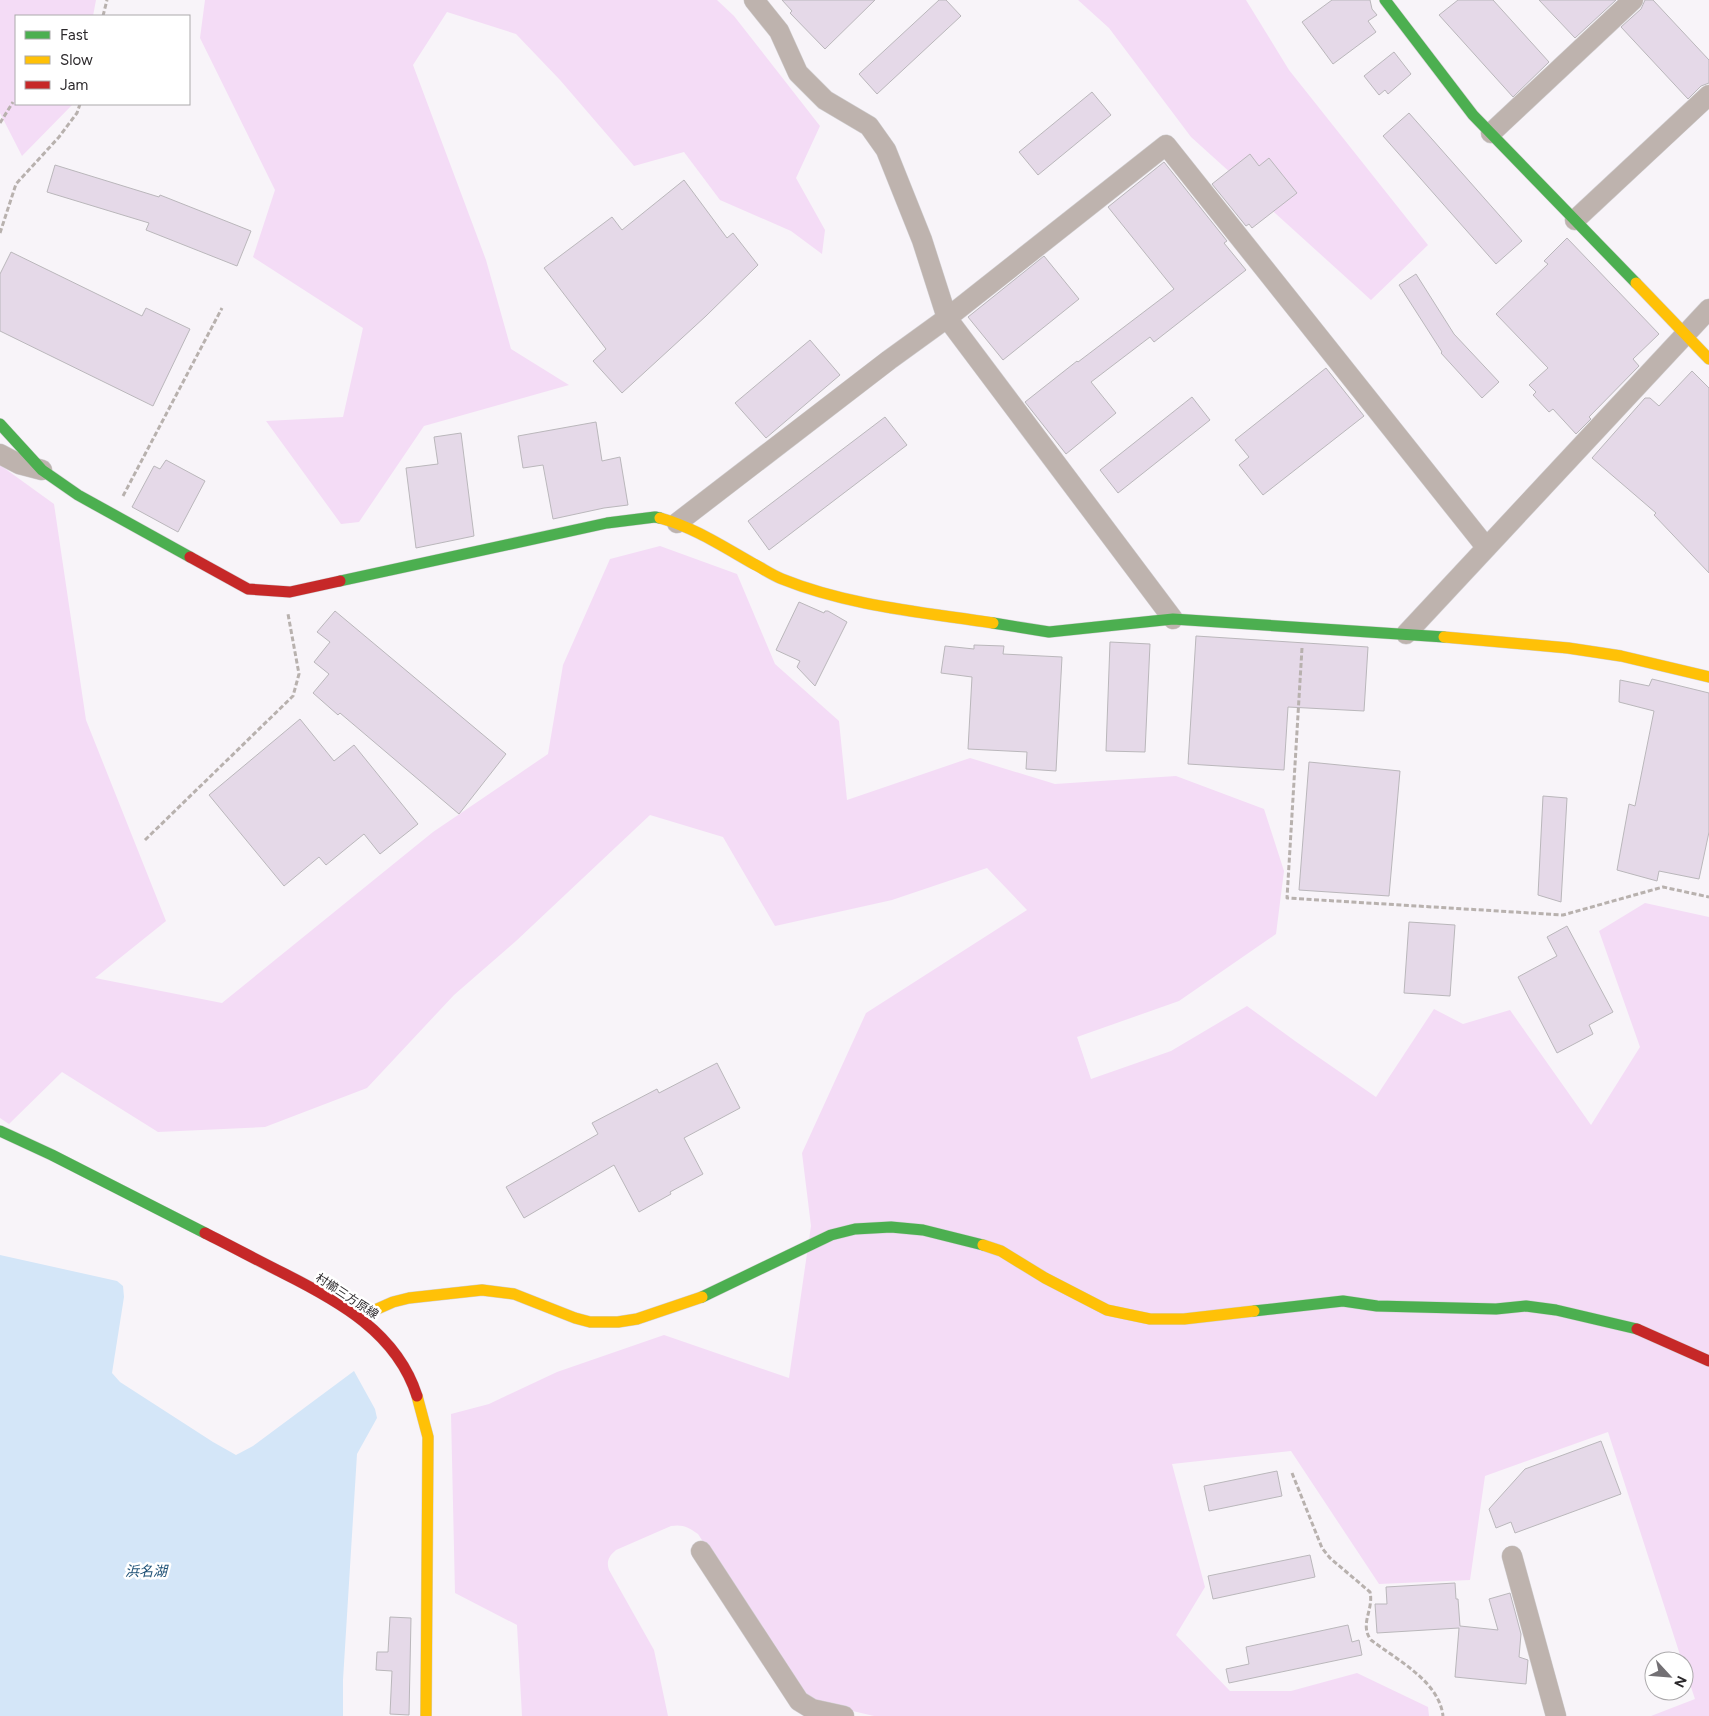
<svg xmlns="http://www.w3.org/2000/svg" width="1709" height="1716" font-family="Figtree,'Noto Sans JP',sans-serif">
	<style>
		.green { fill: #f4dcf6 }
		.water { fill: #d4e6f8 }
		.building { fill: #e5d9e8; stroke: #bab7bb }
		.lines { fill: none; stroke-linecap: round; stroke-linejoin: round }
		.street-casing { stroke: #d2d0d3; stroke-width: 21 }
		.fast-casing { stroke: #d2d0d3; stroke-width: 12 }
		.slow-casing { stroke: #d2d0d3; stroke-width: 12 }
		.jam-casing { stroke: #d2d0d3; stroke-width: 12 }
		.path { stroke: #b8b1ae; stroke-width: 3; stroke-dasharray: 5 2.5; stroke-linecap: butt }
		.street { stroke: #beb3ae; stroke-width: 20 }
		.fast { stroke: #4caf50; stroke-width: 11 }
		.slow { stroke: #ffc107; stroke-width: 11 }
		.jam { stroke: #c62828; stroke-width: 11 }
		.labels { text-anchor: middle; stroke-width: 5; stroke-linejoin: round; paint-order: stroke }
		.street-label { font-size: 12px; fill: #2c292c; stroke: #fff }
		.water-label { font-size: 14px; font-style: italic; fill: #1f5176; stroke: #fff }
	</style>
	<rect width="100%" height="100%" fill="#f8f4f9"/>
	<path class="green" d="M0,0H96L93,16H16V104H73L22,156L0,113Z
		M205,0H717L734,16L820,126L796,178L825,230L822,254L791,231L720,200L684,152L634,166L560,80L516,34L447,12L413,65L486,260L511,349L569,385L424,426L359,522L341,524L266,421L343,417L363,328L253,257L275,190L200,38Z
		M1078,0H1246L1289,70L1428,245L1371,300L1191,137L1109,28Z
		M0,465L54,504L86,720L166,921L95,978L222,1003L433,832L548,754L563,665L610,559L660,546L737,574L775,664L839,721L847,800L970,758L1055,784L1176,776L1264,809L1284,871L1276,934L1179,1001L1077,1037L1091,1079L1171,1051L1247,1006L1295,1041L1376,1097L1434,1009L1463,1024L1510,1010L1591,1125L1640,1047L1599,931L1645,903L1709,917V1716H1651L1695,1699L1684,1666V1661H1682L1608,1432L1485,1476L1470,1580L1379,1584L1291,1451L1172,1464L1205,1587L1176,1635L1230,1691H1291L1357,1673L1428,1707L1429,1716H874L814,1702L800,1692L698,1534C689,1527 682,1524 671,1526L616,1550C609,1556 606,1561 609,1570L654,1650L668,1716H522L517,1625L455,1593L451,1414L489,1404L557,1372L664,1335L789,1378L811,1226L802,1153L866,1013L1027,910L987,868L892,900L775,926L723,837L650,815L516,941L454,995L367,1088L265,1127L158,1132L62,1072L9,1124L0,1118Z"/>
	<path class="water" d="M0,1255L117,1281L123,1286L124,1297L112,1373L120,1382L213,1442L236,1455L253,1446L354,1371L375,1409L377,1418L357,1454L343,1680V1716H0Z"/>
	<path class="building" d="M782,0H875L825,49L790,13L792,11Z
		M939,0H946L961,16L877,94L859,74Z
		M1332,0H1370L1372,9L1377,15L1368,21L1376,32L1333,64L1302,22Z
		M1458,0H1493L1549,62L1513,97L1439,15Z
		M1539,0H1616L1575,38Z
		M1645,0H1653L1709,60V83L1701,86L1688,99L1621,27L1641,9Z
		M1394,52L1411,74L1388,94L1385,90L1379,95L1364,76Z
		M1092,92L1111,115L1038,175L1019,152Z
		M1409,113L1522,241L1496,264L1383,136Z
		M1250,154L1259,166L1269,158L1297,193L1252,228L1249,224L1246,226L1212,184Z
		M1164,162L1227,241L1224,243L1246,270L1154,342L1150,337L1091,382L1116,413L1066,454L1025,402L1077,361L1078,362L1174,289L1108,207Z
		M55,165L159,197L160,195L251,231L237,266L146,230L149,223L47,192Z
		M684,180L727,238L733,233L758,265L706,316L622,393L593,361L606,349L544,268L612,217L622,230Z
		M1567,238L1659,334L1633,359L1639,366L1589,417L1591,419L1576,434L1553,409L1549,412L1533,395L1536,392L1529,385L1548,368L1496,314L1548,264L1544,261Z
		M11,252L142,316L146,308L190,329L153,406L0,331V274Z
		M1044,256L1079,299L1003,360L968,317Z
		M1416,274L1454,334L1499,382L1482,398L1441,353L1442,352L1399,285Z
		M810,340L840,375L766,438L735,403Z
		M1326,368L1364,416L1263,495L1239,465L1249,457L1235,440Z
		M1692,371L1709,388V573L1654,515L1656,513L1592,458L1645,398H1650L1659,406Z
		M1192,397L1210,420L1118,493L1100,470Z
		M885,417L907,445L769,550L748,521Z
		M596,422L602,461L620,457L628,505L604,508L553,519L543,465L523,468L518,436Z
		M461,433L474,536L416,548L406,468L438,464L434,437Z
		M166,460L205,481L178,532L132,507L154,466L160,469Z
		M799,602L824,613L825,611H828L847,622L815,686L797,667L800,661L776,650Z
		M335,611L506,754L459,814L340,713L338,715L313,693L329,674L314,662L330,642L317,632Z
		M1196,636L1368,647L1364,711L1288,707L1284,770L1188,764Z
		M1110,642L1150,644L1145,752L1106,751Z
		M974,645L1004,646L1003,654L1062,657L1056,771L1026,769L1027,752L968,749L972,677L941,673L945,646L974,649Z
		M1652,679L1709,693V832L1699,879L1659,871L1657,881L1617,870L1629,804L1635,806L1654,711L1619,702L1620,680L1649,686Z
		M300,719L334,761L354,745L418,824L380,854L364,834L326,865L319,857L284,886L209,795Z
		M1309,762L1400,771L1389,896L1299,890Z
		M1543,796L1567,798L1561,902L1538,895Z
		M1409,922L1455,925L1450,996L1404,993Z
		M1567,926L1613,1012L1589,1025L1593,1034L1557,1053L1518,977L1557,956L1547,937Z
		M717,1063L740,1108L684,1138L703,1174L670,1192L671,1194L639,1212L614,1165L524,1218L506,1187L598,1134L592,1123L657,1089L659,1093Z
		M1601,1441L1621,1494L1515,1533L1511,1522L1496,1528L1489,1509L1525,1469Z
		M1277,1471L1282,1496L1209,1511L1204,1486Z
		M1310,1555L1315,1577L1213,1599L1208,1576Z
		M1455,1583L1456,1599H1458L1460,1626L1498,1630L1489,1599L1510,1593L1521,1634L1519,1657L1528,1660L1526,1684L1455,1677L1459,1628L1377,1633L1375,1604H1387L1386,1587Z
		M390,1617L411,1618L409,1715L390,1714L392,1671L376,1670L377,1652H388Z
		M1348,1625L1352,1642L1359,1640L1362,1655L1229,1683L1226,1669L1249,1664L1246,1647Z"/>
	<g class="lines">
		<g class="street-casing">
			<path id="street" d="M754,0L779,31L798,73L825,100L869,126L886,150L922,240L947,318L1173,619
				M1491,133L1633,0
				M1575,220L1709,95
				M0,454L19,464L42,470
				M677,523L889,360L947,318L1166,145L1486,547
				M1406,634L1709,309
				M701,1551L799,1701L812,1709L844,1716
				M1512,1556L1556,1716"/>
		</g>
		<g class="fast-casing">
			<path id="fast" d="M1385,0L1473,115L1636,283
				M0,424L42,470L78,495L190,557
				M340,581L607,523L655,517L660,518
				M993,623L1049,632L1173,619L1444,637
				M0,1131L52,1155L205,1233
				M702,1297L831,1235L855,1229L891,1227L923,1230L983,1245
				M1254,1311L1343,1301L1377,1306L1496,1309L1526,1306L1556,1310L1637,1329"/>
		</g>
		<g class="slow-casing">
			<path id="slow" d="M1636,283L1709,359
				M660,518C693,527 722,546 752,563C762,568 772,575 782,579C849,606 922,612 993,623
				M1444,637L1568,648L1621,656L1709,677
				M983,1245L1001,1251L1045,1278L1107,1310L1150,1319H1184L1254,1311
				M359,1317L393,1302L409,1298L482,1290L514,1294L575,1318L590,1322H618L637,1319L702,1297
				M417,1396L428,1437L426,1716"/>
		</g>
		<g class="jam-casing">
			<path id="jam" d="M190,557L248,589L290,592L340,581
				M205,1233C231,1246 257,1260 283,1273C339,1301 397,1333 417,1396
				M1637,1329L1709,1361"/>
		</g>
		<path class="path" d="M103,16L107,0
			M0,123L13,102
			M0,233L16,184L59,137L77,113L80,104
			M123,496L222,308
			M1302,648L1287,898L1563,915L1663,887L1709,897
			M145,840L293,696L299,674L288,614
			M1292,1473L1322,1548L1330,1558L1370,1592C1374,1610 1359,1624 1371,1640C1397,1660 1439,1681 1443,1716"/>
		<use href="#street" class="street"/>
		<use href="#fast" class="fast"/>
		<use href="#slow" class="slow"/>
		<use href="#jam" class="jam"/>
	</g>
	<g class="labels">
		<g class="street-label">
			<text transform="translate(347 1296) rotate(33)" y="4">村櫛三方原線</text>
		</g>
		<g class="water-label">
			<text x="146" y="1576">浜名湖</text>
		</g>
	</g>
	<rect x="15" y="15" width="175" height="90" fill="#ffffff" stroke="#aba9ab"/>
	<rect x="25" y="31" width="25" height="8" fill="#4caf50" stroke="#aba9ab"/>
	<text x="60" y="40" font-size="15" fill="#2c292c">Fast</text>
	<rect x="25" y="56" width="25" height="8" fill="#ffc107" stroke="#aba9ab"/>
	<text x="60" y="65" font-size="15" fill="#2c292c">Slow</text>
	<rect x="25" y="81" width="25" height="8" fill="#c62828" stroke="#aba9ab"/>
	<text x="60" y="90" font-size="15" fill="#2c292c">Jam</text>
	<g transform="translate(1669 1676) rotate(116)"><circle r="24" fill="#ffffff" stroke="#aba9ab"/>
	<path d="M0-4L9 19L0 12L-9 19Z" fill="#737074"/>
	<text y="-8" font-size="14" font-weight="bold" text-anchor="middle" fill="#2c292c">N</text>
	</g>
</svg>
